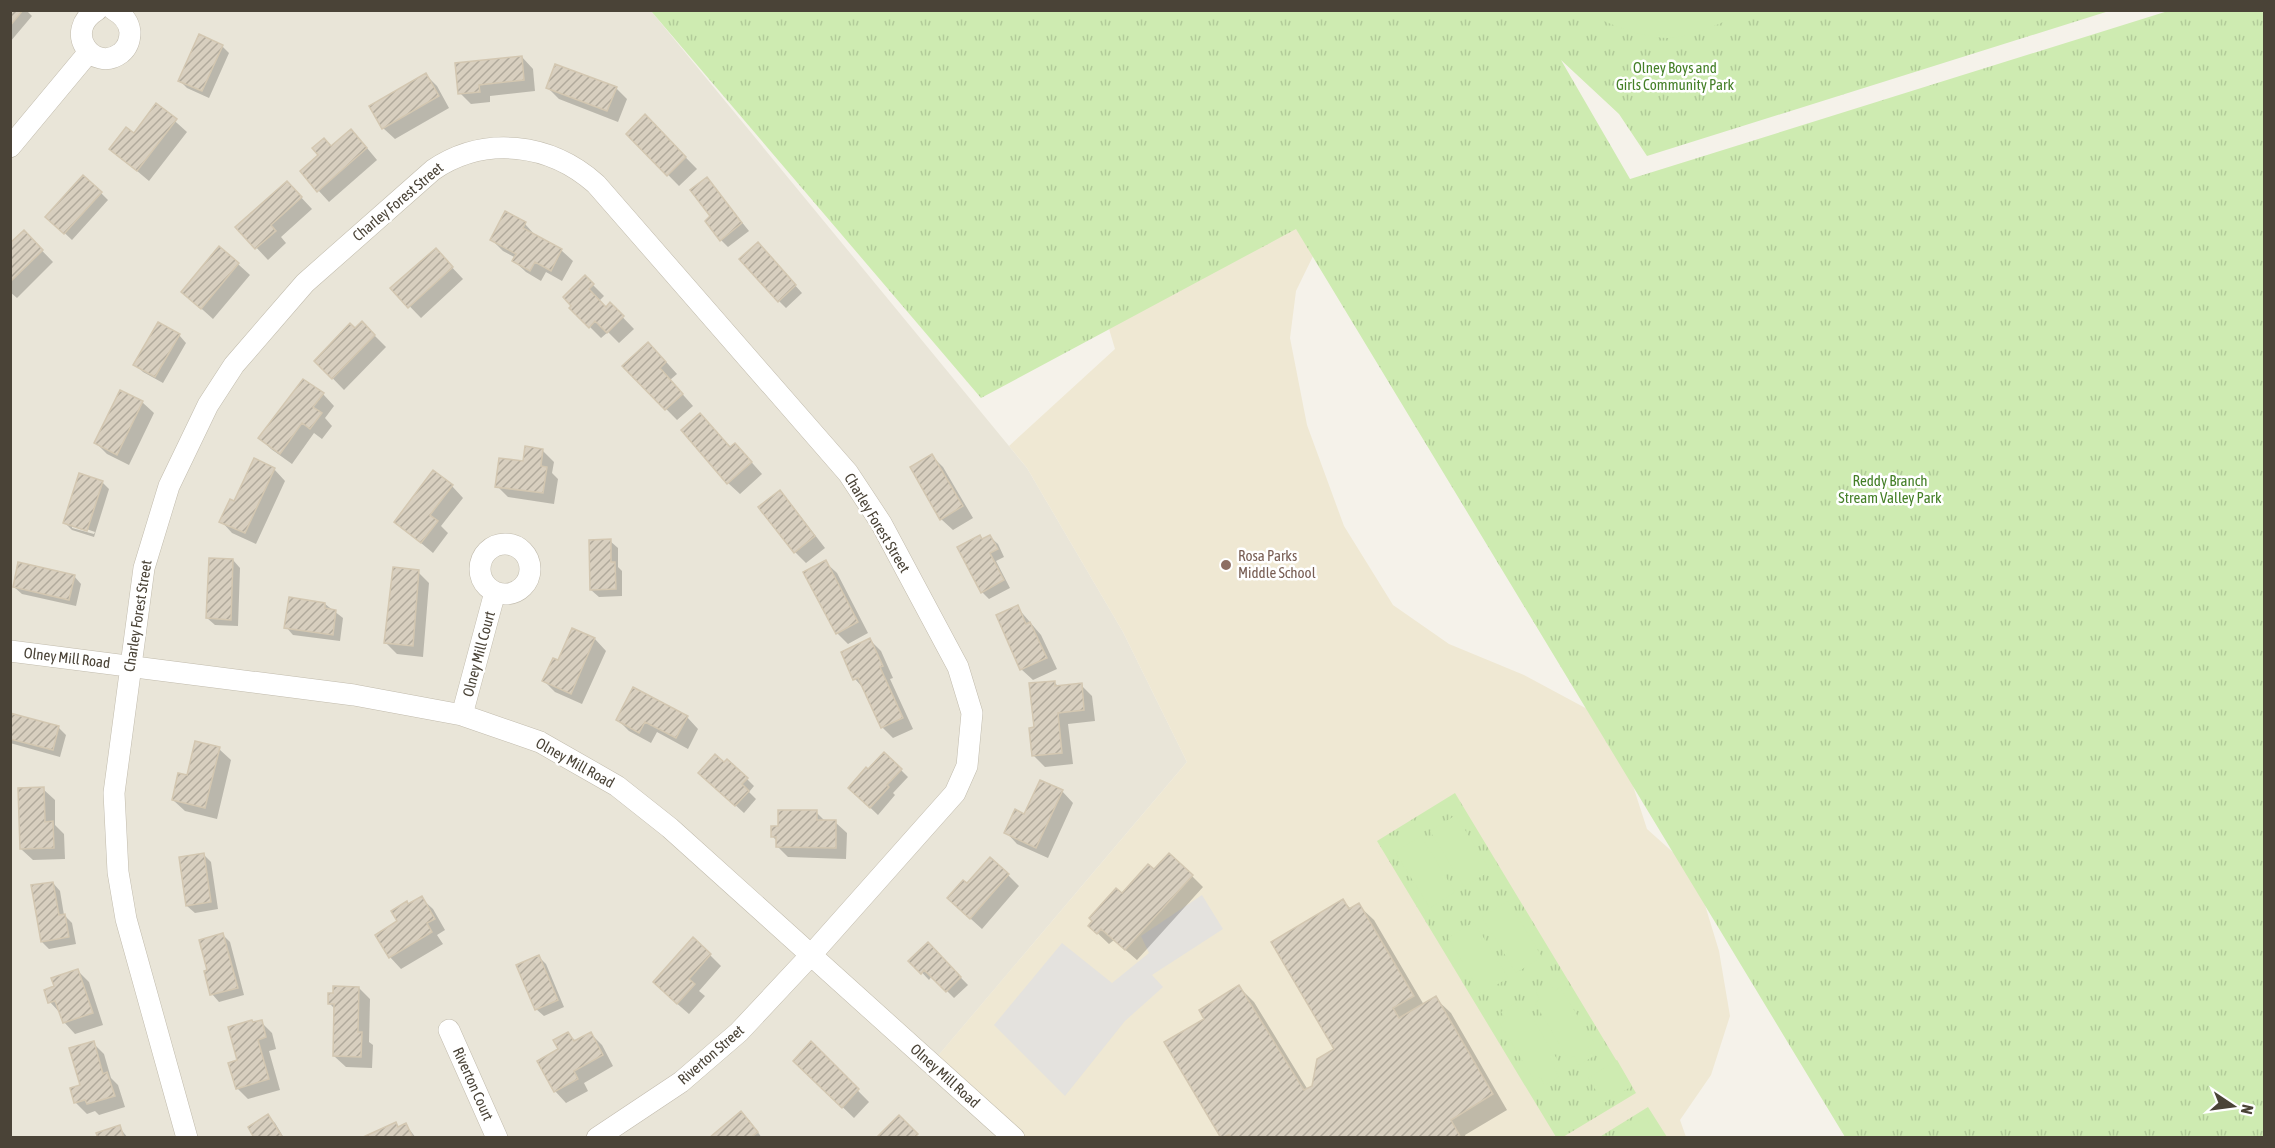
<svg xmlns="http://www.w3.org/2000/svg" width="2275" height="1148" font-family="'Asap Condensed',sans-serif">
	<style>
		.residential { fill: #e9e5d8 }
		.education { fill: #efe8d3 }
		.park { fill: url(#park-tufts) }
		.pitch { fill: #ceebb1 }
		.parking { fill: #e4e2de }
		.shadow { fill: #0003; fill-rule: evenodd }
		.building { fill: url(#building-hatch); stroke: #d3c7b1; stroke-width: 1.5 }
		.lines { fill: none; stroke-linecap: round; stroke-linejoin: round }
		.minor-casing { stroke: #c1bbac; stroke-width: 22 }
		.minor { stroke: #fff; stroke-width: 21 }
		.education-dot { fill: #8d6e63; stroke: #fff; stroke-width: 2 }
		.labels { text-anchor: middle; stroke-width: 5; stroke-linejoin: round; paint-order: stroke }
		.park-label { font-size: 15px; fill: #447f27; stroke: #fff }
		.street-label { font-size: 15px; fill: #4a4337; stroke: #fff }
		.education-label { font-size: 15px; fill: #785e54; stroke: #fff; text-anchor: start }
	</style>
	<defs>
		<pattern id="park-tufts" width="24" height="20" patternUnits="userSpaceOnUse" patternTransform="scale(1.5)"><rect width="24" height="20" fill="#ceebb1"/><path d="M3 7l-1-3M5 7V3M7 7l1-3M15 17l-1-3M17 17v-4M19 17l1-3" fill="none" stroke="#b2cb99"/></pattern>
		<pattern id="building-hatch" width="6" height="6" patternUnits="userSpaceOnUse" patternTransform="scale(1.5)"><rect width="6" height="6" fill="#d8cfbf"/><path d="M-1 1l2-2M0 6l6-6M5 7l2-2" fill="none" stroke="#b1aa9c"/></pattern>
	</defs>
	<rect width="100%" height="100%" fill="#f5f2ea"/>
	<path class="residential" d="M10,11H651L1027,468L1123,632L1187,762L932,1063L1014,1137H11Z"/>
	<path class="education" d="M1055,147L1335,211L1296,291L1290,338L1307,425L1344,526L1393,605L1449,644L1524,675L1591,711L1623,755L1647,829L1695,872L1719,951L1730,1016L1711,1075L1680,1120L1686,1137H1014L931,1064L1187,762L1123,632L1027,468L1009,446L1115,349Z"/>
	<path class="park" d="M651,11H2109L1647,156L1619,114L1561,60L1630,179L2168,11H2264V1137H1845L1296,229L981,398Z
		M1455,793L1636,1093L1563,1137H1556L1377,841Z
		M1648,1107L1667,1137L1598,1138Z"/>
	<path class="pitch" d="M1585,11H1744C1729,21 1688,38 1669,38C1646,39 1604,23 1585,11Z
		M1456,815L1490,871L1464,887L1430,831Z
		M1421,836L1455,892L1430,908L1395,852Z
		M1508,901L1542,957L1516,973L1482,917Z
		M1474,922L1508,978L1481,994L1448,938Z
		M1549,982L1555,991L1560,987L1594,1043L1588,1047L1594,1056L1579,1065L1574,1056L1568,1059L1535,1003L1540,999L1535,991Z
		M1515,1003L1520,1012L1526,1008L1560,1064L1554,1068L1559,1077L1545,1085L1540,1077L1534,1080L1500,1024L1506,1020L1501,1012Z
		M1617,1060L1632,1086L1604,1103L1588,1078Z
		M1645,1117L1657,1137H1612Z"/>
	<path class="parking" d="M1202,895L1223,929L1152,975L1163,987L1125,1021L1065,1096L994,1025L1062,943L1112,983L1149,953L1141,936Z"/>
	<path class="shadow" d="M10,10H26L32,16L10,42Z
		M222,46L229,53L209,98L187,88L179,80Z
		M522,57L533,69L535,91L490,96V102L471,104L460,93Z
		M426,75L437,86L449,108L395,139L383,128Z
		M548,88H616L627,99L618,122L559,99Z
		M157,105L187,132L149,181L111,149L134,135Z
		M645,116L697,169L679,186L628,134Z
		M362,142L377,160L329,202L318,190L331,148Z
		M707,179L749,231L728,247L721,240L712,217Z
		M101,193L108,200L72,240L55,224Z
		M298,194L312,209L281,237L286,243L268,260L237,227Z
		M506,213L525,224L536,236L561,250L573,261L562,281L546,272L541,281L526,272L514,261L516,258L503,251L492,240Z
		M24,232L53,262L17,298L10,292V245Z
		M765,252L802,293L786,308L779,301Z
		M447,262L463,279L421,318L392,288Z
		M238,264L250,275L213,319L183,292Z
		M585,277L604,296L599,301L606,309L610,304L634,329L619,343L608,332L601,338L571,308Z
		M362,323L386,347L344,390L316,361Z
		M179,335L186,343L163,383L143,372L135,364Z
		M660,355L677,374L670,380L693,406L677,420L624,366Z
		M323,394L334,406L325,418L332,426L322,439L314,433L292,464L271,449L260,438Z
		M142,402L154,413L129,465L107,454L96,443Z
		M731,448L746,456L762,474L740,494L728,483Z
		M543,451L554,462L552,473L558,479L554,504L508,497L497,486L524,463Z
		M932,456L943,467L973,518L953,530L941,519Z
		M274,469L285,481L256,544L232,533L221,521L234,503Z
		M102,482L109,489L94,537L72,530L65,523ZM72,524L95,532L94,534L72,528Z
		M452,486L463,498L441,526L448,533L433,553L396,522Z
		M779,492L791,504L825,548L806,563L795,552Z
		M990,537L998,544L1004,557L996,561L1010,588L989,599L982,592L983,541Z
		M610,541L618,548V567L622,571V596L599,597L591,590Z
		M233,560L240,568L238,626L215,625L207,618Z
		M825,562L837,573L868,633L848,644L837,633Z
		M418,572L429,583L423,657L397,654L386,643Z
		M74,576L81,584L76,606L22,594L14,587Z
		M325,604L343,618L340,641L293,635L286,627Z
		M1017,607L1041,635L1057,669L1033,680L1021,669Z
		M573,630L595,639L606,651L582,704L555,692L544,681L559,662Z
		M870,640L881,651L893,678L890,679L913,729L893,738L882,727L865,690L855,679Z
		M1054,682L1059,687L1081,685L1092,696L1095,721L1068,724L1073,764L1045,767L1034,756L1036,729Z
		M10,714L59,728L66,735L60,757L10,743Z
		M687,717L698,729L688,749L657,732L651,743L629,731L618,720Z
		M219,749L231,760L217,819L185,811L173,800L188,777Z
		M901,770L908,777L893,793L895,795L878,815L857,795Z
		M747,779L754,786L749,792L756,799L744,813L708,780Z
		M43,789L55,800V825L64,834L65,859L33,860L21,849Z
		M1062,791L1073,803L1048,858L1017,844L1006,832L1025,816Z
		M816,812L826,822H835L847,833L846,859L788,857L777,846V841L772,836L780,827Z
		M203,854L211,862L218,909L195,913L187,906Z
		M1154,871L1192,876L1203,887L1137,960L1114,940L1109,944L1090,926L1122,895Z
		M1008,875L1019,886L982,929L960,909L967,886Z
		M53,883L60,891L64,915L72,923L76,944L49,949L42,942Z
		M421,898L433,909L445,930L437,935L443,944L401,969L390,957L377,935L399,921L409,906Z
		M1343,901L1351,909L1358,905L1374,920L1424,1005L1435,998L1451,1013L1507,1110L1465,1135L1466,1138H1223L1166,1042L1206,1019L1239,987L1254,1002L1308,1090L1313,1087L1337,1049Z
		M223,935L230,942L244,995L219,1002L212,994L209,971Z
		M928,944L968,985L954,998L932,976L929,980L911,961Z
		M710,955L721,966L699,991L705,996L689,1014L666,994Z
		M539,957L546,964L564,1007L544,1016L536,1009Z
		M78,971L89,982L103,1025L75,1034L64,1022L61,1014L50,1002L56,987Z
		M359,988L370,999L369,1042L373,1045L372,1068L346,1067L334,1056L336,1010L329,1003Z
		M261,1022L272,1033L276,1049L269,1051L280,1090L248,1099L237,1088L254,1024Z
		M568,1034L577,1042L591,1034L602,1045L613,1066L584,1083L588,1091L566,1103L555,1091L560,1050Z
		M93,1043L104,1054L111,1078L118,1085L125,1107L99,1115L95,1111L87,1114L75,1102Z
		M811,1043L869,1102L854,1118L806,1072Z
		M268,1116L275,1123L284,1138H256Z
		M749,1120L762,1138H711Z
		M396,1124L400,1128L406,1125L416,1138H365Z
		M119,1127L128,1138H99Z"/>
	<path class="building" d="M10,10H23L10,26Z
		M199,34L223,45L202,91L178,81Z
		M522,56L524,80L479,85L480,92L458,94L455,63Z
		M555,64L617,87L607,111L546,88Z
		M426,73L439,96L382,129L369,106Z
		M156,103L177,119L137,171L109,149L126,127L134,133Z
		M645,114L686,157L667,176L626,134Z
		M351,129L367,148L317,192L300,171L318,155L312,148L324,138L331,146Z
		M83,175L102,192L64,234L45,217Z
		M707,177L742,223L720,241L705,221L710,216L690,190Z
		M287,181L302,197L271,225L276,231L255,249L235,227Z
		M505,211L526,222L523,228L562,249L551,271L535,262L530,271L512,261L516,254L490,240Z
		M24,230L43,250L10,282V243Z
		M758,242L796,285L778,302L739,259Z
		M219,246L239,263L201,309L181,292Z
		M436,248L453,267L408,308L390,288Z
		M585,275L594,284L589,289L606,307L610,302L624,316L607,333L595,321L589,328L569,308L571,306L563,297Z
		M362,321L375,335L332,379L314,361L350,323L355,328Z
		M158,322L180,334L155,377L133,365Z
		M648,342L666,362L660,368L683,394L665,410L622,366Z
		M303,379L324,393L313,407L322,413L310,429L302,423L280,454L258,438Z
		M120,390L143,401L117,455L94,443Z
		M700,413L730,447L735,443L752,462L727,484L681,430Z
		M525,446L543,449L541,466L547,467L543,493L495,487L499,458L523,461Z
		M932,454L963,506L940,520L910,467Z
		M254,458L275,468L245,533L219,522L230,499L234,501Z
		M433,470L453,485L430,515L438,521L421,543L394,522Z
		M79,473L103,481L87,531L63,523Z
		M780,490L815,536L794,553L758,507Z
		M980,535L982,539L990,535L998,549L990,553L1004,580L981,593L957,547Z
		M611,539V562H615L616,589L590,590L589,540Z
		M209,558L233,559L231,620L206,618Z
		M826,560L858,622L836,634L803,572Z
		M18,562L75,575L69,600L13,587Z
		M393,567L419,570L413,646L384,643Z
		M289,597L325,603V608L336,610L333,635L284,628Z
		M1018,605L1026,624L1030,622L1047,658L1020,670L996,615Z
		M572,628L595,638L571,694L542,681L553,658L558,660Z
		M870,638L883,666L880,667L903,718L881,728L858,678L853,680L841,652Z
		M1055,681V686L1082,683L1084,710L1058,713L1062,753L1032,756L1029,728L1034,727L1029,683Z
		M633,687L688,716L676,738L645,722L639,733L616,720Z
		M10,713L59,726L53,750L10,739Z
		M195,741L220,747L205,808L172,800L178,773L187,775Z
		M884,752L902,769L887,785L889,787L870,808L848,788L866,767L868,769Z
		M715,754L724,762L727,759L748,778L742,784L749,791L735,806L698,773Z
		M1040,780L1063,790L1036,848L1004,833L1015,809L1024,814Z
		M44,787L45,822L53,821L54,848L20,849L18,788Z
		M778,810H817V820H836V848L776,847V837H771V826H778Z
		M204,853L211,902L186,906L179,857Z
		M1169,853L1193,875L1125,950L1101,929L1097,934L1088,926L1092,921L1089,918L1116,888L1122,893L1148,864L1154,869Z
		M990,857L1009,874L970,919L947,898L963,880L967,883Z
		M53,882L59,915L65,914L69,937L41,942L31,885Z
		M422,896L435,919L427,923L432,932L389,958L375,935L397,921L391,911L407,901L408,904Z
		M1343,899L1349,909L1359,903L1414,996L1393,1008L1399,1018L1436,996L1493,1094L1451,1120L1461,1138H1231L1229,1135L1221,1138L1164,1042L1204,1019L1199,1010L1239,985L1304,1090L1312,1086L1317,1059L1334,1049L1271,942Z
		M223,933L238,988L210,995L204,971L207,970L199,940Z
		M693,937L711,954L689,979L695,984L677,1004L653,982Z
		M928,942L961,977L946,992L924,970L921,974L908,961Z
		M539,955L558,1000L535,1010L516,965Z
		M78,969L93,1013L63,1023L55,1001L48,1003L44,990L54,986L51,978Z
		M333,986L359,987L358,1032H362L361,1057L333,1056L334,1004H328V993H333Z
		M252,1020L253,1022L262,1020L266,1037L258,1040L269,1079L236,1089L228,1063L237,1060L228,1027Z
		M568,1032L574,1041L591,1032L603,1055L574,1071L578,1079L554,1092L537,1061L558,1049L553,1040Z
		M94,1041L103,1074L107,1072L115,1096L87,1104L85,1100L74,1103L70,1088L80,1085L69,1048Z
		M811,1041L859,1089L842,1108L793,1061Z
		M741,1111L758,1132L750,1138H709Z
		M268,1114L283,1138H254L248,1127Z
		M899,1115L918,1134L914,1138H876Z
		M396,1122L398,1127L406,1123L413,1138H361Z
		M120,1125L124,1138H98L96,1133Z"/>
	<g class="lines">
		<g class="minor-casing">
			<path id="minor" d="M97,10C62,31 93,74 121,53C127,48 130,40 130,32C129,22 123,15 114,10
				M10,147L89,52
				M480 569a25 25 0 1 1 50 0a25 25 0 1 1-50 0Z
				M10,651L354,695L462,715L540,742L617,786L670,828L1014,1138
				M462,715L495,592
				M449,1030L497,1138
				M187,1138L126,919L118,872L114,793L144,568L169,486L208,405L234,365L305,283L433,170C485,135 550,143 596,184L848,473L881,523L958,667L972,713L967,766L955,793L811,955L739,1032L681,1082L597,1138"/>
		</g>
		<use href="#minor" class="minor"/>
	</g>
	<circle class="education-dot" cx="1226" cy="565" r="6"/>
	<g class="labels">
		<g class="park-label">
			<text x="1675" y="73">Olney Boys and<tspan x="1675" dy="17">Girls Community Park</tspan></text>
			<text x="1890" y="486">Reddy Branch<tspan x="1890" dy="17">Stream Valley Park</tspan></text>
		</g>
		<g class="street-label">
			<text transform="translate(398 202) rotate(-40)" y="5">Charley Forest Street</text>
			<text transform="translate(877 523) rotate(59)" y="5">Charley Forest Street</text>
			<text transform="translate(138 616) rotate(-81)" y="5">Charley Forest Street</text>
			<text transform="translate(479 654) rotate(-75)" y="5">Olney Mill Court</text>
			<text transform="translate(67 658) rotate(7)" y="5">Olney Mill Road</text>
			<text transform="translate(575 763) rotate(29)" y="5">Olney Mill Road</text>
			<text transform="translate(711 1055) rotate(-41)" y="5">Riverton Street</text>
			<text transform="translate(945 1076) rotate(42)" y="5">Olney Mill Road</text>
			<text transform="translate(473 1084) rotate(66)" y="5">Riverton Court</text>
		</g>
		<g class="education-label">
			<text x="1238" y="561">Rosa Parks<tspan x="1238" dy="17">Middle School</tspan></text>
		</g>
	</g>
	<rect width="2275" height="1148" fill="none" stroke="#4a4337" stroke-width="24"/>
	<g transform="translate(2233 1106) rotate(103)" stroke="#ffffff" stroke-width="4.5" paint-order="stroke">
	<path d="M0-4.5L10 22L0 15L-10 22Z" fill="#4a4337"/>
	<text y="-9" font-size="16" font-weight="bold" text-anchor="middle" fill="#4a4337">N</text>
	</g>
</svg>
